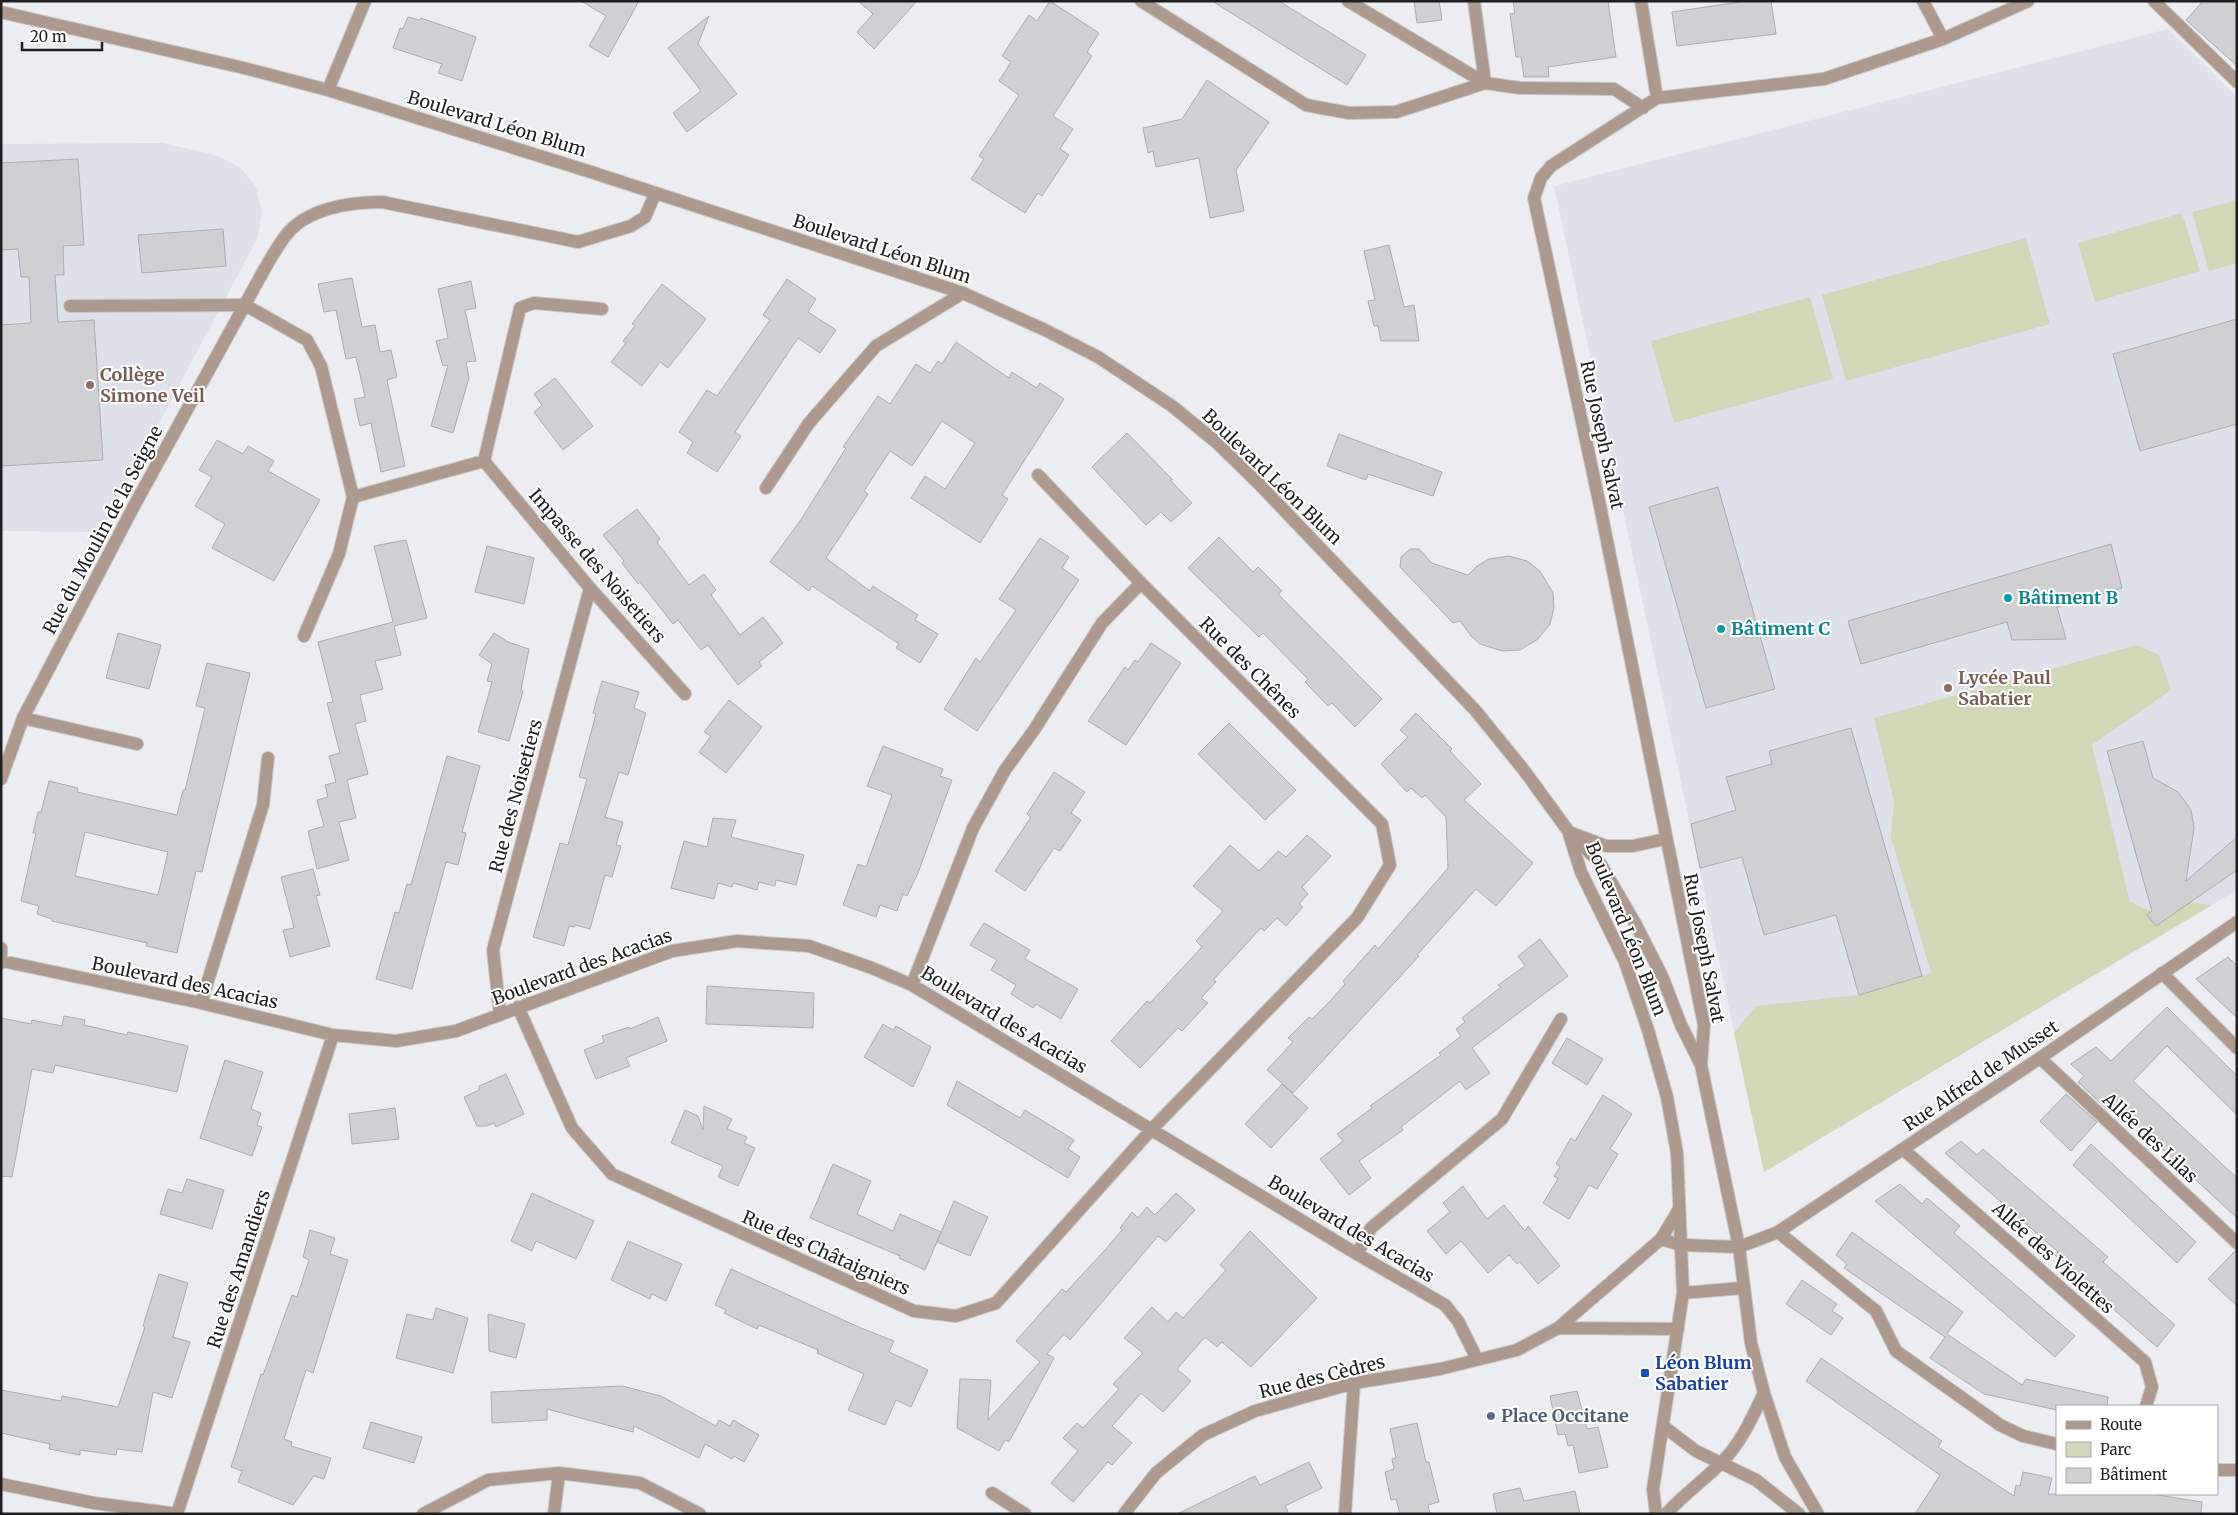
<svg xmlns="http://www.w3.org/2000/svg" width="2238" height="1515" font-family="Merriweather,serif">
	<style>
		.built { fill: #dee0ea }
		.green { fill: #d1d8b8 }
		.building { fill: #d0d0d3; stroke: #adadb0; fill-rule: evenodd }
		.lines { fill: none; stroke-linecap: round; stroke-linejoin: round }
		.service-casing { stroke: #c7c8cb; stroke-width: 14 }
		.minor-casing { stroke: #c7c8cb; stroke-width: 14 }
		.tertiary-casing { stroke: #c7c8cb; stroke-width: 14 }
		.service { stroke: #ad998d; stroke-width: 12 }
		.minor { stroke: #ad998d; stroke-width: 12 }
		.tertiary { stroke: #ad998d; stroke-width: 12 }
		.education-dot { fill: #8d6e63; stroke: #fff; stroke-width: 2 }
		.culture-dot { fill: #0f9aa8; stroke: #fff; stroke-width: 2 }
		.transit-dot { fill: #1a4fb4; stroke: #fff; stroke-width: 2 }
		.service-dot { fill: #5c6f8a; stroke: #fff; stroke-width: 2 }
		.labels { text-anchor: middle; stroke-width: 4; stroke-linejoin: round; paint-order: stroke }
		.street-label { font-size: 18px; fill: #1f1f20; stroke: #fff }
		.education-label { font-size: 18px; font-weight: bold; fill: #785e54; stroke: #fff; text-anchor: start }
		.culture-label { font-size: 18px; font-weight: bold; fill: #0d838f; stroke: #fff; text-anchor: start }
		.transit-label { font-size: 18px; font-weight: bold; fill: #164399; stroke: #fff; text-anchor: start }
		.service-label { font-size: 18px; font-weight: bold; fill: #4e5e75; stroke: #fff; text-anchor: start }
	</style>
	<rect width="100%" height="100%" fill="#ecedf0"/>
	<path class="built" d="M2168,29L2237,97V890L1764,1172L1554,186Z
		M163,143L219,156L242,169L256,187L262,213L257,239L101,532L1,531V144Z"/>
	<path class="green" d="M2237,200V263L2209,271L2192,212Z
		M2182,213L2200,271L2095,302L2078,243Z
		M2026,238L2050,324L1846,381L1822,295Z
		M1810,297L1833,379L1674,423L1651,341Z
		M2137,645L2159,655L2171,690L2092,745L2130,902L2153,912L2188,902L2212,905L1764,1172L1734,1033L1756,1006L1859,995L1931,973L1891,837L1894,801L1874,718Z"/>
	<path class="building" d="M581,1H639L608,57L589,46L606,16Z
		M858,1H917L874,49L857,32L873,14Z
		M1050,1L1099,33L1087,52L1092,56L1053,116L1073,129L1060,149L1069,155L1042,196L1038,193L1025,213L971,179L984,159L979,156L1019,95L999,81L1011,62L1002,56L1029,15L1037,21Z
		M1212,1H1279L1366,55L1347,85Z
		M1414,1H1439L1442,20L1417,23Z
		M1513,1H1608L1616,57L1548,67L1549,77H1524L1521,57H1516L1510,14L1515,13Z
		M1746,1H1771L1776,34L1677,46L1672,12Z
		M2203,1H2237V66L2186,20Z
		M709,16L698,44L737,94L687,132L673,113L701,91L668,48Z
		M408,17L420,20L421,18L476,37L462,81L438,73L442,64L393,48L400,28L403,29Z
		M1207,80L1269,122L1236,170L1244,211L1210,218L1199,158L1156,167L1153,151L1148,153L1143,128L1182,119Z
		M78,159L84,245L63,246L64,275H55L58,322L94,320L103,460L1,466V325L31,323L29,277H21L18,249L1,250V163Z
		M223,229L226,266L142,273L138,235Z
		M1389,245L1404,307L1414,305L1419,341H1381L1378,326H1374L1368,301L1375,300L1364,251Z
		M352,278L362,327L375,325L380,352L391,350L397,377L387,380L405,466L381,472L371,423L360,426L354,399L365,397L356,357L346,359L336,310L324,312L318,284Z
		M787,279L816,299L808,312L836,330L820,353L798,338L735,432L741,436L717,472L687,453L693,442L679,432L707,390L717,396L770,320L763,315Z
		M471,281L476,308L465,310L476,361L466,362L469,378L453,433L431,426L448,365L443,366L436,341L448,338L438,289Z
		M662,284L706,319L668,368L660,362L642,386L611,362L626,343L623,341L635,326L632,324Z
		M2237,319V424L2140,451L2113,354Z
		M956,342L1009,378L1012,372L1037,388L1040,383L1064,399L1002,495L1008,499L980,543L911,498L925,476L945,489L975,443L942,421L912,466L890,451L864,491L868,494L826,558L870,591L873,586L918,615L915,620L938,634L920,663L896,648L899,644L812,586L809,591L770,562L800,521L846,448L843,447L878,396L890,404L916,364L930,373L938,361L942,364Z
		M555,378L593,426L563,450L534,412L542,405L534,394Z
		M1127,433L1173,480H1170L1192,503L1171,522L1161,512L1146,525L1092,467Z
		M1339,434L1442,472L1433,496L1368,474L1366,480L1327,466Z
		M217,440L243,454L248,446L274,461L268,471L320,500L274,581L212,548L225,524L195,506L212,477L199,470Z
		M1718,487L1775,689L1706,708L1649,507Z
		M637,509L660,539L657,542L689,585L704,574L716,590L711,595L740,635L763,617L783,643L759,662L762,666L738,685L708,645L701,650L678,620L673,624L640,582L638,584L622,563L624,561L603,535Z
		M1219,537L1253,572L1258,567L1282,591L1278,594L1382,699L1355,727L1332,703L1328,706L1305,682L1308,679L1263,633L1259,637L1188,568Z
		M1040,538L1069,557L1062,568L1079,580L977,731L944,709L976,658L980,662L1016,610L999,599Z
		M406,540L427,618L394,626L401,655L375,661L383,689L360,695L366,721L355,724L368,774L347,780L356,818L339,822L349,860L317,869L308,831L324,826L317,800L328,797L325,785L336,782L329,756L340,753L327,703L333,702L318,642L393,622L374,546Z
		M2111,544L2122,588L2057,607L2066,639L2012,640L2007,622L1861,664L1848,621Z
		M487,546L534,558L524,604L475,592Z
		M1410,549H1419L1432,563L1468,575L1477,566L1489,559L1509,556L1527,561L1540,571L1553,593L1554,608L1550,624L1538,639L1520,650L1502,651L1480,644L1472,637L1460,621L1453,623L1400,567L1401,557Z
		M118,633L161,645L149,689L106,678Z
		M494,633L508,642L529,649L521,690L523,691L509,741L478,732L492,682L487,681L492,664L479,655Z
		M1151,643L1181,663L1126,745L1088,721L1125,667L1128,670L1135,660L1138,662Z
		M207,663L250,673L202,872L196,871L177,953L146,946L147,943L52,921V919L37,914L39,906L21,901L36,833H33L38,812H41L49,781L78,788L77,792L177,815L183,790H185L205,708L196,706ZM85,832L168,852L158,895L75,876Z
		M602,681L639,692L634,708L646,713L628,775L619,772L605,817L623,822L616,845L621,846L612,877L605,875L590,929L575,925L574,927L569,926L564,946L533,937L560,843L568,845L587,779L579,777L596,714L593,713Z
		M729,700L762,727L726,773L699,752L711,736L704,732Z
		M1416,713L1452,749L1450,751L1481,784L1464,800L1533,863L1496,906L1476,889L1417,955L1419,956L1293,1093L1267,1070L1293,1042L1288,1038L1309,1017L1312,1019L1332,999L1345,984L1343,981L1375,945L1378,949L1448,868L1446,817L1425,795L1422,798L1411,788L1407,792L1381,764L1408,737L1400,730Z
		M1229,723L1296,790L1265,820L1198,754Z
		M1851,728L1922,976L1859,995L1836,915L1764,935L1742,857L1700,868L1691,824L1736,810L1726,777L1772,764L1769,751Z
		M2143,741L2153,778L2178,792L2191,810L2194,828L2186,881L2237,837V870L2156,926L2147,915L2152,911L2107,751Z
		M883,746L943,769L940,776L952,780L918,873L907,896L903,894L897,911L880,905L876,917L843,905L858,864L866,867L892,795L867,786Z
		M447,756L480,766L462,832L466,833L458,865L446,862L412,989L376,979L395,912L399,913L407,884L411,885Z
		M1054,772L1085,792L1071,813L1081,820L1060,851L1054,848L1025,891L995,871L1031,817L1027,814Z
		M713,818L736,820L731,837L804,855L796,885L776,880L775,886L759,882L757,890L733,883L732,887L718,883L714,899L671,888L684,841L707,847Z
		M1307,835L1331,856L1302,887L1308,894L1299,904L1303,907L1286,926L1277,918L1264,931L1261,928L1214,979L1216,982L1201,998L1208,1003L1182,1031L1178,1028L1140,1068L1111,1041L1147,1001L1150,1003L1202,947L1196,941L1223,911L1193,886L1230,845L1259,871L1278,851L1286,857Z
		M313,869L320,895L316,896L330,946L290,957L283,930L294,928L281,877Z
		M984,923L1030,950L1025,959L1078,989L1061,1019L1036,1004L1033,1008L1011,994L1016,985L991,970L997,960L970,945Z
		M1540,939L1568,976L1472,1048L1490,1073L1466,1090L1460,1081L1401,1127L1403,1130L1359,1161L1371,1178L1349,1195L1320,1159L1343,1141L1337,1134L1372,1108L1370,1106L1441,1055L1439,1053L1461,1036L1456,1029L1465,1022L1462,1018L1501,987L1498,985L1525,966L1518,956Z
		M2228,957L2237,966V1018L2196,979Z
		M707,986L814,993L813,1028L706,1024Z
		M2167,1007L2237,1076V1115L2167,1046L2133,1081L2237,1178V1218L2114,1104L2108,1110L2078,1082L2084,1076L2071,1064L2096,1047L2111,1061Z
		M64,1016L85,1020L84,1025L127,1035L128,1032L188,1046L177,1092L55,1065L53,1073L32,1069L12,1177L1,1176V1018L31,1024L32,1020L62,1026Z
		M658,1017L667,1041L626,1058L630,1066L596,1079L584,1050L604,1042L602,1036L629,1027L630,1029Z
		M883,1024L893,1030L896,1026L931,1047L913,1087L864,1057Z
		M1567,1038L1603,1059L1587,1085L1552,1063Z
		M225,1060L263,1072L251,1109L261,1113L257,1125L262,1127L252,1156L200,1138Z
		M506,1074L524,1114L496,1127L494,1123L486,1126H477L464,1097L479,1090V1086Z
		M957,1081L1020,1118L1025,1110L1074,1140L1068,1149L1080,1157L1068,1178L947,1105Z
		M1282,1084L1308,1108L1271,1148L1245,1124Z
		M2066,1094L2097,1122L2071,1151L2040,1121Z
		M1603,1095L1632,1114L1610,1149L1618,1154L1597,1189L1589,1185L1569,1219L1543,1203L1558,1179L1554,1176L1560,1167L1556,1164L1571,1138L1575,1141Z
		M704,1106L732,1119L727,1129L747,1137L744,1143L755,1148L738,1186L718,1177L723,1166L671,1143L685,1110L698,1116L703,1130Z
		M395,1108L399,1139L352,1144L349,1114Z
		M1961,1141L1977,1155L1983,1149L2108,1257L2103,1262L2175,1325L2157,1347L2064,1266L2066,1264L2055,1255L2058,1252L1945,1153Z
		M2091,1144L2196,1242L2177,1263L2073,1165Z
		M833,1164L871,1181L857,1214L893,1231L900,1214L941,1232L925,1270L899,1258L900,1256L810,1218Z
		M187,1179L224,1190L212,1229L160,1214L168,1189L182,1193Z
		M1900,1184L1922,1204L1927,1198L1960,1226L1954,1233L2075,1336L2055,1357L1875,1201Z
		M1463,1186L1487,1219L1504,1205L1525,1231L1528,1226L1560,1266L1538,1284L1520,1262L1517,1264L1509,1255L1488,1273L1461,1241L1446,1254L1427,1231L1450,1212L1443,1203Z
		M532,1193L594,1221L576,1259L536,1241L532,1251L511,1241Z
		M1176,1193L1195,1210L1166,1242L1158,1236L1070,1340L1064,1334L1047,1354L1054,1358L1009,1442L1005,1440L999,1451L957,1428L960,1379L991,1380L988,1420L1040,1362L1016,1341L1062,1289L1066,1292L1105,1250L1122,1230L1120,1228L1132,1212L1138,1218L1147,1207L1155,1215Z
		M954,1201L988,1217L970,1256L937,1242Z
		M310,1230L335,1238L330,1254L348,1260L313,1373L306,1370L284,1439L292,1442L291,1446L331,1458L324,1479L314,1476L293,1505L238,1482L242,1471L231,1467L261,1374L263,1375L292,1295L297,1297L309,1260L303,1257Z
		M1250,1231L1317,1298L1251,1367L1222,1342L1217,1347L1205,1337L1177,1369L1191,1381L1163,1412L1141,1393L1112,1426L1132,1443L1112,1465L1108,1462L1073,1502L1051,1483L1078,1451L1063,1438L1077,1423L1083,1428L1119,1389L1113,1384L1143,1353L1124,1338L1152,1307L1168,1322L1176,1312L1183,1318L1226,1270L1220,1265Z
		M1852,1232L1963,1312L1947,1334L2022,1385L2026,1379L2108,1397L2107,1406H2057V1410L1984,1394L1930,1358L1945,1337L1844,1268L1847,1264L1836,1255Z
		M628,1241L682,1264L666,1301L652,1294L650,1299L611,1280Z
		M2235,1251H2237V1306L2208,1279Z
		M731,1269L861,1328L894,1341L889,1352L928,1370L911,1407L896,1400L885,1425L848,1410L864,1374L817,1353L818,1350L759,1325L757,1329L724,1313L726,1310L715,1305Z
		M159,1274L188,1283L173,1337L190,1342L172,1398L153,1392L142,1452L117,1449L116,1455L80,1450V1455L49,1449L50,1444L1,1433V1390L61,1401L62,1396L118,1407L145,1327L143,1326Z
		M1802,1280L1837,1304L1832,1311L1843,1318L1831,1335L1786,1304Z
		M436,1308L468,1318L453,1373L396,1358L407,1314L433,1320Z
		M488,1314L525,1324L516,1358L489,1351Z
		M1821,1358L1942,1441L1938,1447L2014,1496L2016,1485L2020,1486L2023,1472L2052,1478L2048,1494H2152L2202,1502L2201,1514H1915L1940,1475L1806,1381Z
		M622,1386L661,1396L716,1426L719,1420L730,1426L733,1420L759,1435L744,1462L734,1456L732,1459L705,1444L699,1458L634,1426L633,1432L547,1409V1420L492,1423L491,1392Z
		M1577,1391L1587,1429L1598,1427L1608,1467L1579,1473L1573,1445L1568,1446L1565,1434L1558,1435L1550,1396Z
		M371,1422L422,1437L414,1463L363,1448Z
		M1417,1423L1426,1462H1429L1439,1502L1428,1505L1430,1514H1400L1396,1499L1391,1500L1385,1472L1394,1469L1392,1459L1396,1458L1390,1429Z
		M1309,1462L1322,1488L1285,1506L1289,1514H1177L1255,1476L1260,1485Z
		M1520,1488L1524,1501L1575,1491L1580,1514H1497L1493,1494Z"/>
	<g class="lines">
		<g class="service-casing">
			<path id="service" d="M70,306L245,305
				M992,1493L1025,1514"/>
		</g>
		<g class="minor-casing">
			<path id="minor" d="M1141,1L1306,105L1349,113L1396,112L1485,83
				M1348,1L1485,83
				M1474,1L1485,83L1520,88L1614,89L1643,108
				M1641,1L1657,98
				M1923,1L1943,39
				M2154,1L2237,82
				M328,90L365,1
				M245,305L307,340L321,366L353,497L339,554L304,636
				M602,309L534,303L520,308L484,461L590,588L685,694
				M766,488L809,423L876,346L963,293
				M353,497L484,461
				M23,718L137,744
				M1,779L23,718L134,506L264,270C271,258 278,245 287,234C308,208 351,202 382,202L578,242L631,226L645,217L655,194
				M1569,832L1606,846H1633L1665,839
				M1,948V963
				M2,961L201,1003L333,1035L396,1041L456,1031L672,951L737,941L809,946L872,968L912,985L1357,1254L1445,1305L1458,1321L1477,1359
				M2162,973L2237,1048
				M912,985L973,828L1005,770L1034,730L1102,623L1141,583
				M201,1003L263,805L268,758
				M518,1007L572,1128L612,1174L914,1311L956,1316L996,1303L1151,1130L1357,918L1390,865L1382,824L1141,583L1038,475
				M500,1015L493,950L590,588
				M2040,1058L2237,1243
				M1701,1065L1704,1025L1600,506L1534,198L1541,178L1551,166L1657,98L1824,79L1943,39L2028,1
				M1904,1150L2145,1362L2152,1387L2146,1406
				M1778,1232L1876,1311L1896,1351L2000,1425L2023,1436L2057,1444
				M1661,1239L1681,1245L1739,1247
				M1357,1254L1371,1228L1502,1119L1561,1019
				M1683,1293L1742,1288
				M1558,1328L1661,1239L1679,1209
				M2217,1470H2237
				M1,1484L94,1503L178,1514
				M177,1514L333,1035
				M423,1514L488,1480L559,1473L640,1483L700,1514
				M554,1514L559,1473
				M1124,1514L1156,1473L1203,1435L1255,1411L1354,1383L1440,1369L1517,1350L1558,1328L1678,1329
				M1345,1514L1354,1383"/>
		</g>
		<g class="tertiary-casing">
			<path id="tertiary" d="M1,12L244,68L328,90L591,172L963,293L1045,330L1098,357L1172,406L1216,442L1258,483L1475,710L1523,769L1569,832L1600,863L1635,923L1662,976L1681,1025L1701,1065L1739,1247L1751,1343L1764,1393L1785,1457L1818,1514
				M1569,834L1581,872L1625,962L1648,1030L1667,1097L1677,1153L1683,1293L1653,1489L1656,1514
				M1739,1247L1778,1232L2040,1058L2237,922
				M1663,1426L1696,1451L1756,1480L1799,1514
				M1666,1514C1683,1495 1703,1481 1721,1463C1741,1443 1752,1418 1764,1393"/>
		</g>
		<use href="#service" class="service"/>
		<use href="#minor" class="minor"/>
		<use href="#tertiary" class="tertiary"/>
	</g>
	<g class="education-dot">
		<circle cx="90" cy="385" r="5"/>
		<circle cx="1948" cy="688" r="5"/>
	</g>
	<g class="culture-dot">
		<circle cx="2008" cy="598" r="5"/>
		<circle cx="1721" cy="629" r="5"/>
	</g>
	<rect class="transit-dot" x="1640" y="1368" width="10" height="10" rx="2.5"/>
	<circle class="service-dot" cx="1491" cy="1416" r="5"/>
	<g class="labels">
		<g class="street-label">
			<text transform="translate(497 124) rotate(17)" y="6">Boulevard Léon Blum</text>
			<text transform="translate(882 249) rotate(18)" y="6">Boulevard Léon Blum</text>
			<text transform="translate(1602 435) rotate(78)" y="6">Rue Joseph Salvat</text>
			<text transform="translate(1272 477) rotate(44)" y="6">Boulevard Léon Blum</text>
			<text transform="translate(103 530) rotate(-62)" y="6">Rue du Moulin de la Seigne</text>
			<text transform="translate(597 566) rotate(49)" y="6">Impasse des Noisetiers</text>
			<text transform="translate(1250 668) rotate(45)" y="6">Rue des Chênes</text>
			<text transform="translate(516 796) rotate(-75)" y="6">Rue des Noisetiers</text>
			<text transform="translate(1626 929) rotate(68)" y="6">Boulevard Léon Blum</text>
			<text transform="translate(1704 948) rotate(79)" y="6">Rue Joseph Salvat</text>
			<text transform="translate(582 967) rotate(-20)" y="6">Boulevard des Acacias</text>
			<text transform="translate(185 983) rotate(12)" y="6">Boulevard des Acacias</text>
			<text transform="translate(1004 1020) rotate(31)" y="6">Boulevard des Acacias</text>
			<text transform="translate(1981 1076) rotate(-34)" y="6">Rue Alfred de Musset</text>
			<text transform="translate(2150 1138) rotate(43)" y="6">Allée des Lilas</text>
			<text transform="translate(1351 1229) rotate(31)" y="6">Boulevard des Acacias</text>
			<text transform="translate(826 1253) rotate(24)" y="6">Rue des Châtaigniers</text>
			<text transform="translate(2053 1258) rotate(42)" y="6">Allée des Violettes</text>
			<text transform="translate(239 1269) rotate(-72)" y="6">Rue des Amandiers</text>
			<text transform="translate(1322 1377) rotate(-14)" y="6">Rue des Cèdres</text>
		</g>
		<g class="education-label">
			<text x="100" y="381">Collège<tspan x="100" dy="21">Simone Veil</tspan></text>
			<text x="1958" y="684">Lycée Paul<tspan x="1958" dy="21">Sabatier</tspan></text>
		</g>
		<g class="culture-label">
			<text x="2018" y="604">Bâtiment B</text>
			<text x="1731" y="635">Bâtiment C</text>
		</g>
		<g class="transit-label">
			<text x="1655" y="1369">Léon Blum<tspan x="1655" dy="21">Sabatier</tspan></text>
		</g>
		<g class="service-label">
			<text x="1501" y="1422">Place Occitane</text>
		</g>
	</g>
	<rect width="2238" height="1515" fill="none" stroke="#1f1f20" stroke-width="5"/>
	<rect x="2056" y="1405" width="162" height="90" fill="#ffffff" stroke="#a5a5a6"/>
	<rect x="2066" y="1421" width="25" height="8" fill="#ad998d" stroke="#a5a5a6"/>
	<text x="2100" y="1430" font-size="15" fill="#1f1f20">Route</text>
	<rect x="2066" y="1442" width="25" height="15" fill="#d1d8b8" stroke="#a5a5a6"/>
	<text x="2100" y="1455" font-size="15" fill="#1f1f20">Parc</text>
	<rect x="2066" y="1468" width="25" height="15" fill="#d0d0d3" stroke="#a5a5a6"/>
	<text x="2100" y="1480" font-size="15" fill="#1f1f20">Bâtiment</text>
	<path d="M22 42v8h80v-8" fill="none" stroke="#1f1f20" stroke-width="2.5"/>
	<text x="30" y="42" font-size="15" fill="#1f1f20" stroke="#ffffff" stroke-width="4" paint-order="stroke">20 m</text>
</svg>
